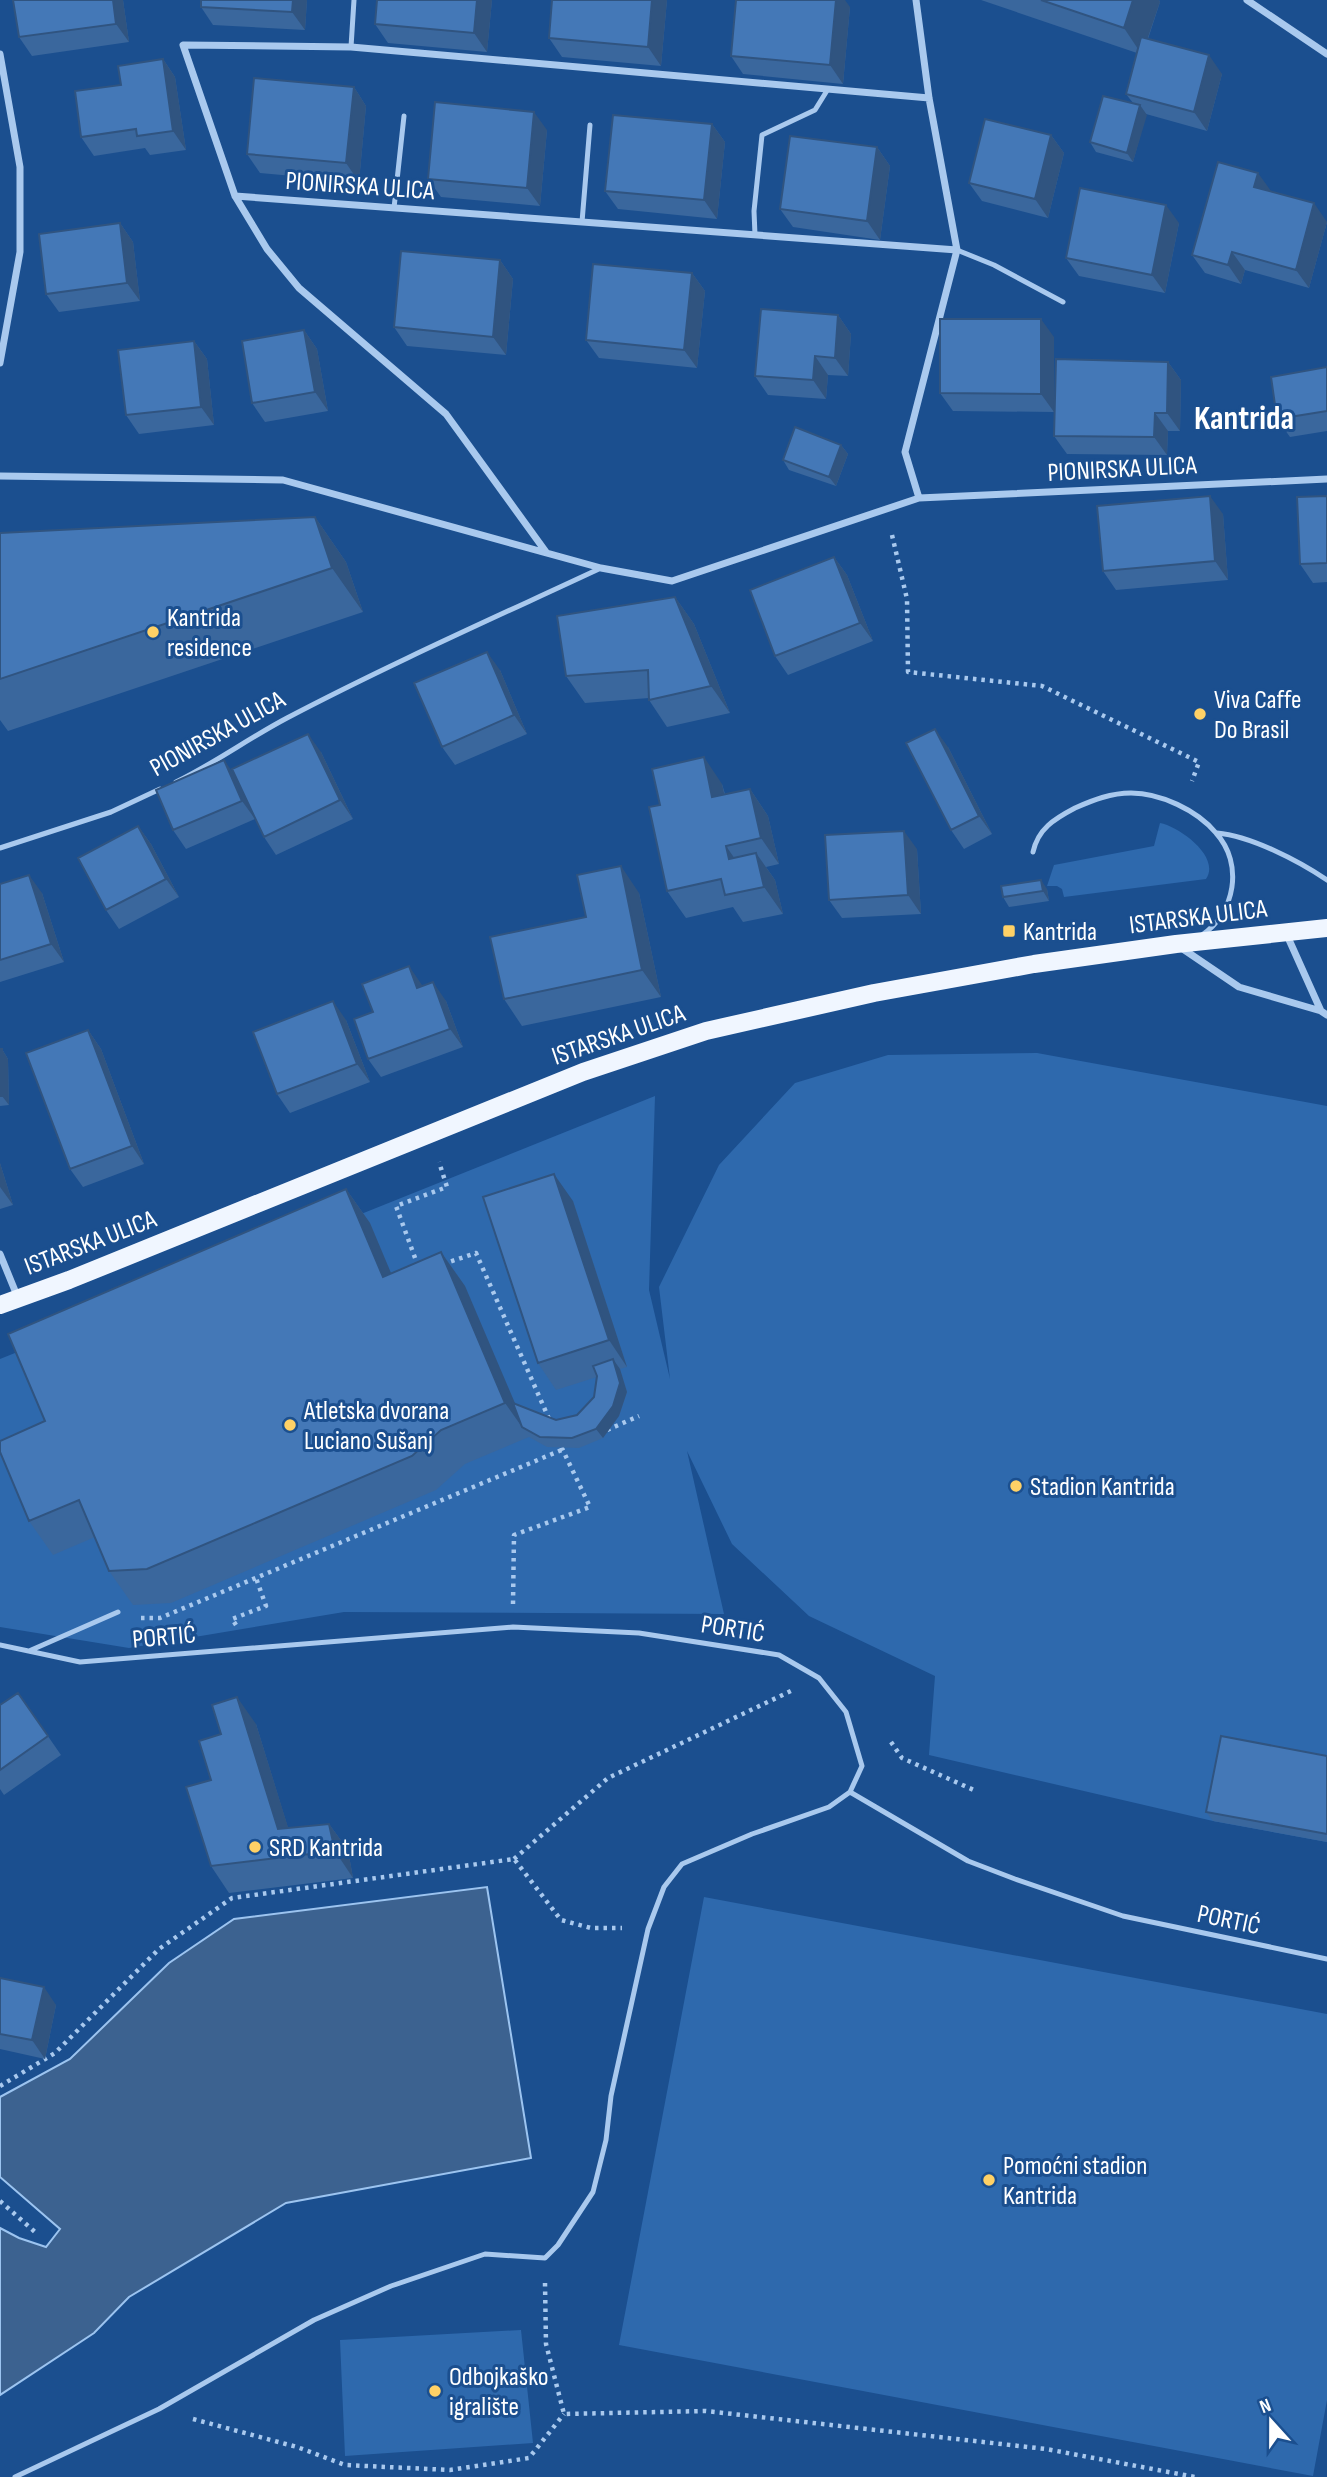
<svg xmlns="http://www.w3.org/2000/svg" width="1327" height="2477" font-family="'Sofia Sans Condensed',sans-serif">
	<style>
		.green { fill: #2e69ad }
		.water { fill: #3c6290; stroke: #9cc4f0; stroke-width: 2 }
		.lines { fill: none; stroke-linecap: round; stroke-linejoin: round }
		.path { stroke: #a9c9ee; stroke-width: 4.5; stroke-dasharray: 3.5 5; stroke-linecap: butt }
		.service { stroke: #a9c9ee; stroke-width: 5 }
		.minor { stroke: #a9c9ee; stroke-width: 7 }
		.primary { stroke: #f0f6ff; stroke-width: 18 }
		.wall { fill: #3a679d }
		.shaded-wall { fill: #305480 }
		.building { fill: #4478b7; stroke: #305480; stroke-width: 2 }
		.poi-dot { fill: #ffd166; stroke: #1b4f8f; stroke-width: 2.5 }
		.labels { text-anchor: middle; stroke-width: 6; stroke-linejoin: round; paint-order: stroke }
		.street-label { font-size: 26px; fill: #fff; stroke: #1b4f8f }
		.poi-label { font-size: 26px; fill: #fff; stroke: #1b4f8f; text-anchor: start }
		.district-label { font-size: 33px; font-weight: bold; fill: #fff; stroke: #1b4f8f }
	</style>
	<rect width="100%" height="100%" fill="#1b4f8f"/>
	<path class="green" d="M1160,823C1180,827 1221,857 1206,879L1064,897L1062,889L1057,886H1047L1054,865L1154,846Z
		M1037,1053L1327,1106V1842L1213,1821L929,1755L935,1676L809,1616L732,1544L687,1451L724,1614L344,1612L129,1648L0,1627V1359L655,1096L649,1290L670,1379L659,1287L719,1165L795,1083L888,1055Z
		M704,1897L1327,2014V2400L1313,2476L619,2345Z
		M521,2330L533,2443L345,2456L340,2340Z"/>
	<path class="water" d="M487,1887L531,2158L286,2203L129,2297L94,2333L0,2395V2228L19,2238L46,2247L60,2229L0,2177V2097L70,2059L169,1963L234,1919Z"/>
	<g class="lines">
		<path class="path" d="M892,535L907,599L908,672L1042,686L1199,762L1192,781
			M443,1264L476,1253L550,1421
			M418,1266L396,1206L447,1187L439,1162
			M607,1430L639,1416
			M513,1604L514,1535L590,1507L559,1442
			M141,1618H160L564,1449
			M236,1625L232,1619L266,1606L256,1578
			M891,1742L902,1758L976,1791
			M514,1859L608,1778L793,1690
			M0,2086L55,2053L159,1949L232,1898L514,1859L561,1920L591,1928H622
			M0,2201L35,2232
			M545,2283L546,2344L564,2414L706,2411L1046,2449L1195,2477
			M193,2419L297,2447L345,2465L450,2470L529,2458L564,2414"/>
		<path class="service" d="M351,47L354,0
			M394,208L404,116
			M582,222L590,125
			M755,235L754,211L762,135L815,110L828,89
			M957,250L994,265L1063,302
			M176,782C215,763 249,738 287,718C390,664 496,617 601,568
			M1217,833C1251,836 1299,861 1327,880
			M0,848L111,812L160,789
			M1033,852C1038,829 1054,819 1075,808C1093,800 1111,793 1131,793C1160,793 1197,810 1216,833C1244,864 1235,913 1202,935
			M0,1645L80,1662L513,1627L639,1633L779,1655L819,1678L846,1712L862,1766L850,1792L968,1861L1015,1879L1123,1916L1327,1959
			M29,1651L118,1612
			M15,2477L159,2409L314,2320L391,2286L485,2254L545,2258L558,2245L593,2192L606,2140L611,2096L648,1929L664,1887L682,1864L752,1834L829,1807L850,1792"/>
		<path class="minor" d="M916,0L929,98L957,250L905,452L919,498
			M1247,0L1327,54
			M0,54L20,167V252L0,363
			M235,196L957,250
			M0,476L283,480L601,568L672,581L919,498L1327,479
			M546,552L446,414L299,288L267,249L235,196L183,45L351,47L929,98
			M1286,933L1321,1011L1327,1015
			M1180,947L1239,987L1321,1011
			M0,1254L18,1298"/>
		<path class="primary" d="M0,1305L69,1280L583,1072L706,1031L874,993L1034,964L1176,944L1327,928"/>
	</g>
	<path class="wall" d="M123,0L129,42L32,56L19,37Z
		M201,0H307L305,30L213,25L201,7Z
		M377,0H492L487,52L388,43L375,24Z
		M552,0H667L661,66L562,57L549,38Z
		M981,0H1159L1160,2L1148,39L1222,74L1207,131L1146,114L1133,162L1096,152L1090,142L1133,103L1126,94L1137,53Z
		M850,7L843,84L743,74L731,56Z
		M163,59L175,77L186,150L150,155L145,148L94,156L81,137Z
		M354,87L366,106L359,182L260,173L247,154Z
		M712,124L725,142L717,219L618,209L605,191Z
		M547,130L540,206L441,197L428,179Z
		M1051,135L1064,153L1048,218L982,201L969,183Z
		M877,147L890,166L880,240L793,227L780,209Z
		M1271,191L1327,222L1309,288L1245,270L1241,284L1205,273L1192,255Z
		M120,223L133,242L140,301L59,312L46,294Z
		M1179,223L1165,293L1079,276L1066,258Z
		M500,260L513,279L506,355L407,346L394,327Z
		M692,273L705,291L697,368L599,358L586,340Z
		M838,315L851,334L848,376L828,375L826,399L768,395L755,376Z
		M304,330L317,349L328,411L265,422L252,403Z
		M1054,337V412L953,411L940,393Z
		M194,341L207,359L214,425L139,434L126,415Z
		M1168,362L1181,380L1180,431H1168L1167,455L1067,454L1054,436Z
		M1327,367V431L1290,437L1277,419Z
		M841,445L848,454L836,486L789,470L783,460Z
		M1327,496V582L1313,583L1300,564Z
		M1223,514L1228,580L1116,590L1103,571Z
		M315,517L346,562L363,612L8,731L0,720V533Z
		M834,557L847,575L873,641L788,675L775,656Z
		M675,597L694,624L730,713L667,727L649,700V698L585,703L566,676Z
		M500,670L527,734L455,765L442,747Z
		M948,747L992,834L964,849L951,830Z
		M321,752L353,819L276,855L264,837L255,819L186,849L173,830Z
		M722,784L725,794L750,789L768,816L779,864L766,867L775,880L783,914L743,922L733,907L686,918L667,891L660,805Z
		M138,826L151,844L179,897L119,929L106,910Z
		M917,849L921,914L842,918L829,900Z
		M0,884L42,893L64,962L0,982Z
		M1047,889L1049,901L1009,907L1003,897Z
		M639,893L661,997L522,1026L504,999L586,917Z
		M422,986L446,1001L463,1047L381,1077L368,1059L373,1012Z
		M346,1020L370,1082L290,1113L277,1094Z
		M88,1030L101,1049L144,1164L83,1187L70,1169Z
		M0,1049H2L8,1059L9,1105L0,1106Z
		M0,1163L13,1205L0,1209Z
		M346,1189L370,1223L391,1274L441,1252L465,1286L515,1404L556,1420L577,1415L594,1397L597,1377L556,1390L538,1363L573,1201L627,1367L620,1369L627,1392L619,1416L603,1438L579,1448L547,1447L529,1437L465,1464L436,1490L171,1603L133,1605L109,1571L95,1537L53,1555L29,1521L45,1421Z
		M18,1693L61,1755L4,1795L0,1789V1705Z
		M256,1724L288,1828L329,1824L348,1850L353,1878L229,1893L211,1866V1780Z
		M1327,1756V1842L1213,1821L1206,1812Z
		M0,1978L56,2005L45,2059L0,2049Z"/>
	<path class="shaded-wall" d="M113,0H123L129,42L116,24Z
		M293,0H307L305,30L292,12Z
		M477,0H492L487,52L474,33Z
		M652,0H667L661,66L648,47Z
		M836,0H845L850,7L843,84L830,65Z
		M1133,0H1159L1160,2L1142,55L1124,28Z
		M1209,55L1222,74L1207,131L1194,112Z
		M163,59L175,77L186,150L173,131Z
		M354,87L366,106L359,182L346,163Z
		M1140,105L1147,115L1133,162L1127,153Z
		M534,112L547,130L540,206L527,188Z
		M712,124L725,142L717,219L704,200Z
		M1051,135L1064,153L1048,218L1035,199Z
		M877,147L890,166L880,240L867,221Z
		M1258,173L1271,191L1267,206L1254,187Z
		M1314,203L1327,222L1309,288L1296,270Z
		M1166,205L1179,223L1165,293L1152,275Z
		M120,223L133,242L140,301L127,283Z
		M1232,252L1245,270L1241,284L1228,265Z
		M500,260L513,279L506,355L493,337Z
		M692,273L705,291L697,368L684,350Z
		M838,315L851,334L848,376L835,358Z
		M1041,319L1054,337V412L1041,394Z
		M304,330L317,349L328,411L315,392Z
		M194,341L207,359L214,425L201,407Z
		M815,356L828,375L826,399L813,380Z
		M1168,362L1181,380L1180,431L1167,413Z
		M1155,413L1168,431L1167,455L1154,437Z
		M841,445L848,454L836,486L829,477Z
		M1210,496L1223,514L1228,580L1215,561Z
		M315,517L346,562L363,612L332,568Z
		M834,557L847,575L873,641L860,623Z
		M675,597L694,624L730,713L711,686Z
		M487,652L500,670L527,734L514,715Z
		M935,729L948,747L992,834L979,816Z
		M308,734L321,752L353,819L340,800Z
		M704,757L722,784L731,824L712,797Z
		M224,760L237,778L255,819L242,801Z
		M750,789L768,816L779,864L761,838Z
		M138,826L151,844L179,897L166,879Z
		M904,831L917,849L921,914L908,895Z
		M726,846L744,872L729,859Z
		M756,853L775,880L783,914L764,887Z
		M621,866L639,893L661,997L642,970Z
		M29,875L42,893L64,962L51,944Z
		M1041,880L1047,889L1049,901L1043,891Z
		M409,966L422,985L430,1006L417,988Z
		M433,982L446,1001L463,1047L450,1029Z
		M333,1001L346,1020L370,1082L357,1064Z
		M88,1030L101,1049L144,1164L132,1146Z
		M2,1049L8,1059L9,1105L2,1096Z
		M0,1163L13,1205L0,1187Z
		M554,1174L573,1201L627,1367L609,1340Z
		M346,1189L370,1223L407,1311L383,1277Z
		M441,1252L465,1286L526,1429L522,1427L505,1403Z
		M613,1359L620,1369L627,1392L619,1416L603,1438L596,1429Z
		M237,1697L256,1724L297,1856L278,1829Z
		M329,1824L348,1850L353,1878L335,1851Z
		M44,1987L56,2005L45,2059L32,2040Z"/>
	<path class="building" d="M13,0H113L116,24L19,37Z
		M201,0H293L292,12L201,7Z
		M377,0H477L474,33L375,24Z
		M552,0H652L648,47L549,38Z
		M736,0H836L830,65L731,56Z
		M1041,0H1133L1124,28Z
		M1141,37L1209,55L1194,112L1126,94Z
		M163,59L173,131L137,136L136,129L81,137L75,91L121,85L118,66Z
		M254,78L354,87L346,163L247,154Z
		M1103,96L1140,105L1127,153L1090,142Z
		M435,102L534,112L527,188L428,179Z
		M613,115L712,124L704,200L605,191Z
		M985,119L1051,135L1035,199L969,183Z
		M790,136L877,147L867,221L780,209Z
		M1218,162L1258,173L1254,187L1314,203L1296,270L1232,252L1228,265L1192,255Z
		M1080,188L1166,205L1152,275L1066,258Z
		M120,223L127,283L46,294L39,234Z
		M401,251L500,260L493,337L394,327Z
		M593,264L692,273L684,350L586,340Z
		M761,309L838,315L835,358L815,356L813,380L755,376Z
		M940,319H1041V394L940,393Z
		M304,330L315,392L252,403L242,341Z
		M194,341L201,407L126,415L118,350Z
		M1056,359L1168,362L1167,413H1155L1154,437L1054,436Z
		M1327,367V411L1277,419L1271,377Z
		M795,427L841,445L829,477L783,460Z
		M1210,496L1215,561L1103,571L1097,506Z
		M1327,496V563L1300,564L1297,497Z
		M315,517L332,568L0,679V533Z
		M834,557L860,623L775,656L750,590Z
		M675,597L711,686L649,700L648,670L566,676L557,616Z
		M487,652L514,715L442,747L414,683Z
		M935,729L979,816L951,830L906,743Z
		M308,734L340,800L264,837L232,769Z
		M704,757L712,797L750,789L761,838L726,846L729,859L756,853L764,887L725,895L721,879L667,891L649,807L660,805L652,769Z
		M224,760L242,801L173,830L156,790Z
		M138,826L166,879L106,910L78,858Z
		M904,831L908,895L829,900L825,835Z
		M621,866L642,970L504,999L490,937L586,917L577,875Z
		M29,875L51,944L0,960V884Z
		M1041,880L1043,891L1003,897L1001,886Z
		M409,966L417,988L433,982L450,1029L368,1059L354,1019L373,1012L362,984Z
		M333,1001L357,1064L277,1094L253,1032Z
		M88,1030L132,1146L70,1169L26,1053Z
		M0,1049H2V1096H0Z
		M554,1174L609,1340L538,1363L483,1197Z
		M346,1189L383,1277L441,1252L505,1403L441,1430L412,1456L147,1569L109,1571L79,1500L29,1521L0,1452V1441L45,1421L8,1334Z
		M613,1359L620,1383L613,1406L596,1429L572,1438L540,1437L522,1427L513,1403L556,1420L577,1415L594,1397L597,1376L593,1366Z
		M18,1693L48,1736L0,1770V1705Z
		M237,1697L278,1829L329,1824L335,1851L211,1866L186,1787L211,1780L199,1741L221,1734L212,1705Z
		M1221,1736L1327,1756V1834L1206,1812Z
		M0,1978L44,1987L32,2040L0,2034Z"/>
	<g class="poi-dot">
		<circle cx="153" cy="632" r="7"/>
		<circle cx="1200" cy="714" r="7"/>
		<rect x="1002" y="924" width="14" height="14" rx="3.5"/>
		<circle cx="290" cy="1425" r="7"/>
		<circle cx="1016" cy="1486" r="7"/>
		<circle cx="255" cy="1847" r="7"/>
		<circle cx="989" cy="2180" r="7"/>
		<circle cx="435" cy="2391" r="7"/>
	</g>
	<g class="labels">
		<g class="street-label">
			<text transform="translate(360 185) rotate(4)" y="9">PIONIRSKA ULICA</text>
			<text transform="translate(1122 468) rotate(-3)" y="9">PIONIRSKA ULICA</text>
			<text transform="translate(217 733) rotate(-29)" y="9">PIONIRSKA ULICA</text>
			<text transform="translate(1198 916) rotate(-7)" y="9">ISTARSKA ULICA</text>
			<text transform="translate(618 1034) rotate(-19)" y="9">ISTARSKA ULICA</text>
			<text transform="translate(90 1242) rotate(-21)" y="9">ISTARSKA ULICA</text>
			<text transform="translate(733 1628) rotate(9)" y="9">PORTIĆ</text>
			<text transform="translate(164 1636) rotate(-5)" y="9">PORTIĆ</text>
			<text transform="translate(1229 1919) rotate(12)" y="9">PORTIĆ</text>
		</g>
		<g class="poi-label">
			<text x="167" y="626">Kantrida<tspan x="167" dy="30">residence</tspan></text>
			<text x="1214" y="708">Viva Caffe<tspan x="1214" dy="30">Do Brasil</tspan></text>
			<text x="1023" y="940">Kantrida</text>
			<text x="304" y="1419">Atletska dvorana<tspan x="304" dy="30">Luciano Sušanj</tspan></text>
			<text x="1030" y="1495">Stadion Kantrida</text>
			<text x="269" y="1856">SRD Kantrida</text>
			<text x="1003" y="2174">Pomoćni stadion<tspan x="1003" dy="30">Kantrida</tspan></text>
			<text x="449" y="2385">Odbojkaško<tspan x="449" dy="30">igralište</tspan></text>
		</g>
		<g class="district-label">
			<text x="1244" y="429">Kantrida</text>
		</g>
	</g>
	<g transform="translate(1271 2421) rotate(339)" stroke="#1b4f8f" stroke-width="5" paint-order="stroke">
	<path d="M0-5L12 26L0 18L-12 26Z" fill="#ffffff"/>
	<text y="-10" font-size="19" font-weight="bold" text-anchor="middle" fill="#ffffff">N</text>
	</g>
</svg>
